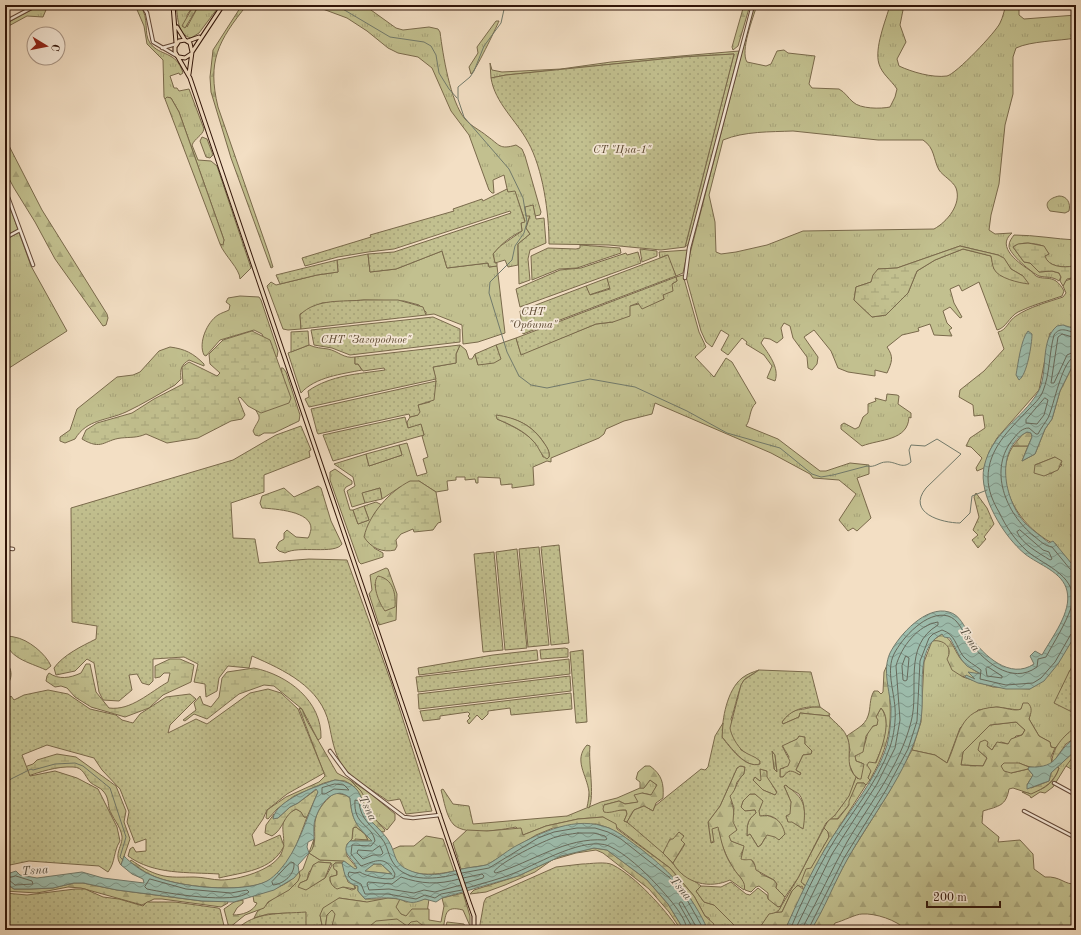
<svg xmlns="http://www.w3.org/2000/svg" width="1081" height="935" font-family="'Old Standard TT',serif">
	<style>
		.grass { fill: url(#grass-tufts); stroke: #7a6a4c; fill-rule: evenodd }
		.forest { fill: url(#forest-firs); stroke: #7a6a4c; fill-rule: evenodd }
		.wetland { fill: url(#wetland-marsh); stroke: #7a6a4c }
		.garden { fill: url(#garden-dots); stroke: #7a6a4c; fill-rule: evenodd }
		.pitch { fill: #c2c08f; stroke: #7a6a4c }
		.water { fill: url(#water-waves); stroke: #727a6b; fill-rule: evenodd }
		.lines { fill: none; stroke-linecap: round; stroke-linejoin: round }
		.shore { stroke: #67695b; stroke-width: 1 }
		.stream { stroke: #727a6b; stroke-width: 1 }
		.minor-casing { stroke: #624838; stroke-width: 4.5 }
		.major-casing { stroke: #311509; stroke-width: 5 }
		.minor { stroke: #f7ead9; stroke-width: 2.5 }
		.major { stroke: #f3dfc4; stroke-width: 3 }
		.labels { text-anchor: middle; stroke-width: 3.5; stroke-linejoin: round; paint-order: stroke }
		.park-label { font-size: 11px; font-style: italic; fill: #5c4831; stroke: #f7ead9 }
		.water-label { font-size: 12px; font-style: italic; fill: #575042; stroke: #f7ead9 }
	</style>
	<defs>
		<pattern id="grass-tufts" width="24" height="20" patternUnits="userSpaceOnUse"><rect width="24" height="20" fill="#c2c08f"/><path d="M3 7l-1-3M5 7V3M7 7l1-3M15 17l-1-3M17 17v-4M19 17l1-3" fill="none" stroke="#a7a47a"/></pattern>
		<pattern id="forest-firs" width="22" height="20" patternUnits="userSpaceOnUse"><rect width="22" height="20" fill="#c2c08f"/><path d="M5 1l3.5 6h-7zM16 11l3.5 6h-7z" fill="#a7a47a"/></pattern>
		<pattern id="wetland-marsh" width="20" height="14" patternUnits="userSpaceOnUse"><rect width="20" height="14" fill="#c2c08f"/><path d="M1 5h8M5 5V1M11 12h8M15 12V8" fill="none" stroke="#a7a47a"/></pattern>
		<pattern id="garden-dots" width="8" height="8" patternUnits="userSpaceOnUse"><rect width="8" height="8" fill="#c2c08f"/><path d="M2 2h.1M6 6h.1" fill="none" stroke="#a7a47a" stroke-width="1.8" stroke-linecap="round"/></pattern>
		<pattern id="water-waves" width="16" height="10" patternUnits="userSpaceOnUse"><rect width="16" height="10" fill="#9dbdad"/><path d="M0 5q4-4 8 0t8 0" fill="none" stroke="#81988b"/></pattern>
	</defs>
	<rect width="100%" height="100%" fill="#f3dfc4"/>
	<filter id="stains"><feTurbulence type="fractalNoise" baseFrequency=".005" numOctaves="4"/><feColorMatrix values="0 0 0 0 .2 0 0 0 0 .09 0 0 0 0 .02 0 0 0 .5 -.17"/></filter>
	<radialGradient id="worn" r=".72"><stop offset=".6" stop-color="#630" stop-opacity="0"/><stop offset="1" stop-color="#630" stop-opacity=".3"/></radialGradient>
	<path class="grass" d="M40,5H48L43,17L27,16L5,28V24Z
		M135,5H140C150,19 143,33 150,43C160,57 176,50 183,73L180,75L179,73L170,76L174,88H177L179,91L189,89L204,129C202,136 195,138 192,145L198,160L211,161L217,166L251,268L240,279C240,269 224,255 220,244L222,245L224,240L179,112L171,98H166L165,99L164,97L163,60L147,44L144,26Z
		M176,5H194L187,15V27L199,5H220L199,33L191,38C177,35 178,17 176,5Z
		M312,5H364L396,28L403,30L429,27L438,29L440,32C443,55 450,101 465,119C472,127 480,130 487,136C500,145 499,150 516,145L522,149L525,156L541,212L540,215L535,216L533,205L526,228L530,234L518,244V265L508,267L505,260L495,263L493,254L499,247L522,231L521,223L525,221L515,192L508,193L504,175L493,180L494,193H492L489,190L469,135L451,111L432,68L418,57L398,53L388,48L367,31L347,18Z
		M754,5H757C753,18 740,51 747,62L766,66L771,64L777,51L784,50L788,53L815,56L809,84L812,88L839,89C845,92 848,98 853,102C860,109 881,109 890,107L895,97L897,89C891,80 882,74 879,64C874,48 886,20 890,5H904L900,25L906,42L897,59L899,66C912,72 932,78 947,76C956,74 996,32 1000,23C1003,17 1004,11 1006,5H1019V15L1024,19L1076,15V38C1058,41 1031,41 1016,48L1013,57V94L1005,125L999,184L991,215L989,230L995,234L1012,233C995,247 1020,264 1031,271C1033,273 1035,276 1038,277C1044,279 1050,277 1056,281C1059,283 1062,287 1064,291L1062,296C1048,301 1032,305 1018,312C1009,317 1006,328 997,330L979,282L962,291L959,285L950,289L954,303L962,317L960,318L950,307L943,311L947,323L952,328L949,330L952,336L934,335L930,324L918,328L919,331L902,335L887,347C894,357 892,362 887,373L875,370V376L848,372L838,368L831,351L814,330L804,337L818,357L817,364L812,370L808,368L807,357L793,338L790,326L784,323L781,328L783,338L777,343L770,339L764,338L761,343C768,353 780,368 775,381L767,378L772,366L764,355L746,344L747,342L742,338L728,355L721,350L729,335L721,330L712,347L706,342L701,331L685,273ZM793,131L878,140H923C935,148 933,159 939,170C943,176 953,181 956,188C962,204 947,222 934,229L803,231L767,245L736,252L721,254L716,252L715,222L709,195L723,140C745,131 770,132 793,131ZM960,246L998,255L1004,259L1011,269L1023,276L1012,280L994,269L991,256L963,249L935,260L917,271L908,293L886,315L872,317L854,300L856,287L871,282L878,269L897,268Z
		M496,21H499C496,28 475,72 471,74L469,67L478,53L477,47Z
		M739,51L690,243L685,247L734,54L682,57L506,75L491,78L490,63L492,70L502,72L561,69L611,62Z
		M202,137L207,139L213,155L210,158L206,157L200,141Z
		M5,193L31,266L67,331L6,370L5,375Z
		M1059,196C1067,196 1071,203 1069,211L1065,213L1050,211C1043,203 1050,198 1059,196Z
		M1014,235C1035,235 1055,239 1076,240V262L1073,266C1064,268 1048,267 1044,256L1049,254L1043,246C1033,243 1022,241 1013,247L1024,262L1030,263L1039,272L1052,271L1059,273L1061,277L1059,281C1052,276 1047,278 1039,276C1032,273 1009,254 1009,246C1009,241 1012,238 1014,235Z
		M688,250L683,273L676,276L667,255L660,258L659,252Z
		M442,251L447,268L488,263L489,267L497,266L505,333L478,342L463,344L462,325L434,314L426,315V312L419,305L404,301L364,300L322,303L300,314L301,329L288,330L283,329L267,286L271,282L276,285L317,275L338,272L337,260L368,254L370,272L396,269Z
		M683,275L699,332L706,347L695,357L714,377L726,358L732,362L756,403C749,409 751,419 746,426L778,439L820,471H826L850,463L869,465V474L857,478L871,518L857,531L853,528L848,531L839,520L856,494L839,480L813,478L810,474L771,453L655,403L652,414L624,421L606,429L604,434L599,438L551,458V462L547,461L533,467L534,485L512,488V484L501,485L500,478L478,477V483H476L475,479L465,480V477H456V480L447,481L448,490L436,492L419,481L400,487L382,499L380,488L363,493L365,503L352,507L347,491L355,486L353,477L334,464L366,454L369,466L402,455L399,445L407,443L417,476L427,473L423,459L428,457L422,436L424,435L421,425L408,428L407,422L410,417L418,415V405L430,402L436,381L433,367L456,363V354L460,345L466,350L469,359H472L475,354L478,365L498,350L496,345L516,338L521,354L596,324L613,322L629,306L664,299L663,295L672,284L677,281L676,277ZM501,416C520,420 533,426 544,443C547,448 550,452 549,457H543C537,437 515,427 497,419Z
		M1076,277V329L1071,327L1050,333L1039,390L997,438L989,452L984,468L977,471L976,468L982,458L971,447L966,446L970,438L985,428L983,415L974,416L973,405L959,397L960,390L984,371L1004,349L998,332C1006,331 1009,320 1016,316C1029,307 1048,302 1063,297L1066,293L1063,286L1065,281Z
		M607,278L610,288L589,295L586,286Z
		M240,296L259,297L261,300L278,351L277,357L271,356L262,334L254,330L220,340L206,356L204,355C198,343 207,322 218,315C221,313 225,312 229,310L230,305L226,302L228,298Z
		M309,345C316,348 321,348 328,349C338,351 344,359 355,357V364H358L362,370C342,374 315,377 301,393L288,353Z
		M170,347C185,349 193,353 204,364V366L189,360C181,365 180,369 181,379L175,385C159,394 143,404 126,412C106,421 87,419 75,439L65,443L60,441V437L70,430L77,409L117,377L133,375L140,372L159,351Z
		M1076,359V569L1058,549L1056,544C1048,542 1044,538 1037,533C1012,513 994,476 1013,446H1028L1022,461L1035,454L1045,429L1052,419L1060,391ZM1055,457L1062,465L1051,474L1035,465Z
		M281,368H283L286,372L300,415L299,421L274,433H264L259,436L255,435L253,431C259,417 263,421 253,406L282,372Z
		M887,394L897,395L899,396L898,404L911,413V418L909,417C908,441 880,439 862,446L841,429V425L844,423L855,429L859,427L863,417L868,413V404L876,401L875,398L886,401Z
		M335,469L352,481V484L346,487L344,490L350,510H353L358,524L369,520L364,506L376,502L382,505L374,514V548L383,553V557L361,564L359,562L330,480V472Z
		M1076,634V661L1069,672L1073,713L1076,709V727L1055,748L1051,747L1050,742L1039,736L1029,719L1030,715L1021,709L1018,710L997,707L978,710L960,728L947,763L935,755L912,750L921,722L924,662L932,641L937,640L946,643L949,646V654L963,677L993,687L1030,689L1069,645Z
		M881,708C896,727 876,761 868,778L870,780L866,785L864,783H857L849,805L837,819H829C843,809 850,792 856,777L858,779L862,763L856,761L855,756C858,752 864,747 865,743C868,734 867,727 877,725L876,717Z
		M1016,722L1025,730L1022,735L1016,736L1008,744L1001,742L995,745L992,750L987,746L978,750L987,758L983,766L961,765L963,752L990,725Z
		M1076,750V757L1066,766L1053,787L1045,793L1040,792L1031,798L1030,796L1022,792C1040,794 1054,784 1059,768L1057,767Z
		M350,780L371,794L395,814V820L387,830L368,814C363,796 364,794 350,780Z
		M650,780L657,785L652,795L642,793L639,802L625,804L619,801L604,805L614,810H626L627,814L624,821C640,827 664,854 676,867C682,876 693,879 701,886L696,891L704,902L714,905L739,930H712L709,918L705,916L694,896L670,868L603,817L578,819L546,826L523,835L516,827C500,830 467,836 454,825C446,817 444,800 441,790L443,789L453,804L469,806L473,824L567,816L601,802L617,798L640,788H644Z
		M356,827L365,834L368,840L350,841L352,839L353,828Z
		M824,828L828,832L829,837L803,884L806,886L804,890L802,886L792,891L782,912L777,913L798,878Z
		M314,839L313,849L309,853L320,860L344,861L342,863H335L337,875L330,877V881L334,887H343L352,890L356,888L354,885L358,886V891L365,899H400L406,902L425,899H429L426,920L439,930H335L366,902L339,898L320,915L322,925L318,930H306L290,913L268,914L254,918L257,912L300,876L299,872L303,869ZM318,862L331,863L332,865L325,878L308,888L300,883L307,880L309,872Z"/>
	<path class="forest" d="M194,5H199L185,28L182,26L183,24Z
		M242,5H247C218,41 207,61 218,107L269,254L273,267L271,268L231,158L211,92L210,77L213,50Z
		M744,5H750L738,46L733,50L732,47Z
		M167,97L171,98L179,112L224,240L223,245L220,244L165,99Z
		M5,138L42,210L107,314L108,318L106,325L103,326L55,259L35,222L14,188L5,171Z
		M1027,432L1031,433L1032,437L1028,446H1013L1023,434Z
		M1055,457L1062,461L1058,470L1044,476L1034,473L1035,465Z
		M386,568L388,569L397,594L396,620L379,625L369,594L372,590L370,575ZM375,584L395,601L377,593Z
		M942,634C952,639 953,648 960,658C966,666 974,670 982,675L969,673L976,679L964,676L963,677L952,670L947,659C954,647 943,639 932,641Z
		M887,665C891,716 896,733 870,780L868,778L871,771L867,765L869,762L876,763C881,750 893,720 881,708L876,717L878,720L877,725L873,726L866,736L863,752L855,756L856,761L864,764L861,779H859L854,775L849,764L848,760L850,750L847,736C854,730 865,726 868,716C871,708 869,699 874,691H878L881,694L883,692L884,672Z
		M1023,703H1028C1033,708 1031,713 1029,719L1039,736L1050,742L1051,747L1055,748L1051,757L1052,764C1040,770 1030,768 1019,763L1011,773L1028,769L1033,775L1027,785L1031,788L1049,781L1051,773L1057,767L1059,768C1054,782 1045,788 1031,794L1013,788L1009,789C1006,806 999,806 983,811L982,823L999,837L998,842L1020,840L1033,854L1034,869L1045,877C1061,876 1064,885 1076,884V930H906C897,920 875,913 862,914C856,914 843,921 835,923L831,930H811L847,859L889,792L912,750L935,755L947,763C960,736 958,709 996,707C1004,707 1015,712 1021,709ZM1016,722L1025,730L1022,735L1011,739L1008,744L997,742L992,750L987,746L988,742L985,740L980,742L978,750L987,758L983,766L961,765L963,752L990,725Z
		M812,707H820L830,714L829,716L800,713L799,717L783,724L782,722C794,706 797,712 812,707Z
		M299,708L302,709L307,721L337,773L350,780L361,791L366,800L368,814L374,818L385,830L384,832L379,831L365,813L363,800L352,785L345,781L335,780L324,783L294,796L277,809L268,819L266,818L267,810L286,797L319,782L325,776Z
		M799,736L805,737V744L812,751L811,754L803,755L796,770L801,773L800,775L789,771L783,777H780V769L784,768L789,757L782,745L797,739Z
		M587,745L590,746C588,762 595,796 589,808L587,807C588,803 589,797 589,792C587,775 573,760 587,745Z
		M771,751L775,755L777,772H775Z
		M645,766H650C662,775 664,783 663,798L656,803L653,811L644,806L634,810L627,822L624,821L627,814L626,810C618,809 611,814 604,812L603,809L604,805L619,801L625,804L638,802L634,795L642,793L651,795L657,785L650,780L644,788H640V782L636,779L638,772Z
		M740,766L745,767L744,774L737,782L731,802C736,811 732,820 737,830L731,841L745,846L741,854L751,859L761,874L774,880L777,884L776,888L785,897L781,906L778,907L768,900V893L759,886L756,887L751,892L745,890L741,878L734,870L727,857L720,840V836L711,843L708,822L720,806L737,768Z
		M760,769L767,771L768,777L777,793L775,795L763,790L753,780L755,777L760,781Z
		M857,783H864L866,785L825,849L806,886L801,882L806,869L811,868L829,837L828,832L824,828L829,819H838L849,805V801Z
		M785,785C805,798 806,806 804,829L788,823L786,816L791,802L784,786Z
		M335,793L346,795L350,798C352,820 356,825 372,841H355V839L368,840L365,834L356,827L353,828L352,839L347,844V856L357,868L355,870L344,861L320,860L309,853C319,844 312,830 316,817C318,809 327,798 335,793Z
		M750,794H755L764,801L759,811C772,820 779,814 786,834L779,840L765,838L761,845L758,847L750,834L747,836C747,825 747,820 756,813L755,810L745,811L741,807L743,801Z
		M296,809L302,812L304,817H307C299,838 290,869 268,881C243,894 176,887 151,875C144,872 137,866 130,862L131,860C140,866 149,872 160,875C170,878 183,877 194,877C203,877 213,880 221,880C238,880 273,870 281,854C290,837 272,821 296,809Z
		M603,817L616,824L617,829L670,868L694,896L705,916L714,924L713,926H710L712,930H708L689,896L647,854L623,836L609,828L596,824L553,828L536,835L487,865L461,869L453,843L467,830L487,831L521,828L523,835L546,826L578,819Z
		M679,832L684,836L685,843L673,863L663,853L666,844Z
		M426,836L443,839L454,871C437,875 409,878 397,862C394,858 393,853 391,850L400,846H414Z
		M594,848L607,850L647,880L668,904L684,930H681L669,912L649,889L603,853L596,850L576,853L552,860L535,872L505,885L486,892L470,894L474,890L518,876L561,856Z
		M318,862L331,863L325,878L306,890L298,887L300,883L307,880L313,865Z
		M335,863H342L348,882L354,885L355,889L343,887L337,889C332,886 330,883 330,877L337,875V871L334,869L333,865Z
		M374,864H381L392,874L364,871L366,869Z
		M299,872L300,876L298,881L289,890L268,902L264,908L245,915L229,928L224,909L234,902L243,900V903L237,908L233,915C242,915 253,912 257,903L254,902L253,896C270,890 287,887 299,872Z
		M5,883L14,889H30L53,888L74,883H83L117,890L202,901H227L228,903L221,907L162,899H154L142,905L81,888L68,887L37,893L5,891Z
		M798,885L804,890L785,930H758L769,913L782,912L792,891Z
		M463,893L470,916V926L463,910C444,905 446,915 443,930C432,930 425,928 417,921L411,922L407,926L397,919L376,921L365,930H331L333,925L327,915L325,930H318L322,925L320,915L323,908L339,898L367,902L388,898L400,899L396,907L401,914L406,916L412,909H429V920L441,922L444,906L442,898Z"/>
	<path class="wetland" d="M1028,243L1044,246L1049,254L1045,256C1048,267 1064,268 1073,266L1076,256V277L1067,279L1063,286L1060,281L1061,277L1059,273L1052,271L1039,272L1030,263L1024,262L1013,247L1018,244Z
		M960,246L998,255L1004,258L1011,269L1023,276L1029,284C1019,283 998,278 994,269C992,265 992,260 991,256L963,249L935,260L917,271L908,293L886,315L872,317L854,300L856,287L871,282L873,275L878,269L897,268Z
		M252,331L270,340L291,398L289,403L261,413L248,406L240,397L238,398L245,415L242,419L231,421L198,438L167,443L146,434C137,438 131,437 121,438C104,440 102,451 82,439L86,430L97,423L132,413L154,399L183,384L182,367L189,362L217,376L220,373L210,364L209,354L223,340Z
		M496,415C517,418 532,425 544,443C547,447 550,452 549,457L547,459C541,456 539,447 534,442C525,431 509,424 497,419Z
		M410,481H419L436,492L441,522L438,523L433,530L414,532L413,529L401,534L396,540L397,546L395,550C382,553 371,548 364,537C369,514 390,491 410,481Z
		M318,486L321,488L331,521L342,544C335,555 299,545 285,553L279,551L276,548L279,542L284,539V533L287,530L296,537L308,538C310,535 310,533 311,529C312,511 275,509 262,508L260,503L262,496L284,488L294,497Z
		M378,576C393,579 396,593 395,607L385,611C379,603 371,584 378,576Z
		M5,635C9,637 11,636 14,637C28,639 46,654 51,666L46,670C29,662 5,658 5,635Z
		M170,659H180L194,665L191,682L163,695L149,708L125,717L91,707L75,697L67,688L61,686L55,687L46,681L47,676L49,673C59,680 70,678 81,673L86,664H90L96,692L109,708C131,711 150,692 168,682L170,673H164L160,677L155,678V666Z
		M5,662C13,668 13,680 5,687Z
		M254,668C288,675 322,701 321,738L318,740L302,709L274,686L264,685L239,694L207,719L194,714L185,721L183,720L196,710L194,703L200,696L203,704L211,707L219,697L222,678L227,672Z
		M759,670C755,673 749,676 745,679C739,685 735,709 731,719L741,750L756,757L760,761V764C745,769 731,747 722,737C722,719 727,690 742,678C747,674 753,672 759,670Z
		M1076,727V737L1066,744L1052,764C1051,749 1064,735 1076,727Z
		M57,754L76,757L116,786L126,811L124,822L130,839L121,865C113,854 123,846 122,836C120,825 112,818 109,808C108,802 108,796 103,791C100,787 94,786 90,782C85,776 83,767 73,767C57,766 40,772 25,777L19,769L33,764L37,760Z
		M1004,763H1019L1029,767L1028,769L1011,773L1004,771L1001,766Z
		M317,789L318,792L307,817H304L301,812L296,809C283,815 284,829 272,836L265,833L266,825L274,814L273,818H278L290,807L298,803Z
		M332,910L335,914L331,930H325L327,915Z"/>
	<path class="garden" d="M371,5H407L381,8Z
		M734,54L685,247L661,250L609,245L549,244C549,213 543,169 528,142C516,120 495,103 491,78L506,75L682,57Z
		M507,189L508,192L515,191L525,222L521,223L522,231C511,236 501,244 493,254L495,263H497V266L489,267L488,263L447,268L442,251L396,269L370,272L368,254L394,252L511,213L510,211L394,249L368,252L338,257L305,266L302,258L371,237L370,235L454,211L453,209L482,199L483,201Z
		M533,205L536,219L544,218L546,243L530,250L528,259L530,280L519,284L518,244L530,234L526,228L530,216H526L525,207Z
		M580,245L620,248L621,253L577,268L559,269L532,280L531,256L548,248L576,249L580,248Z
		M640,249L657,251V256L642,262Z
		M638,252L641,263L520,307L516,289L560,270L581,268L626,253L627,255Z
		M668,255L676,276L523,334L520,311L586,286L590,295L610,289L607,278Z
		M337,260L338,272L317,275L280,284L276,275Z
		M676,277L677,281L672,284L673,291L663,295L664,299L642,309L638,303L630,306V316L613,322L596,324L521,355L516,338Z
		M364,300H398L423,307L426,315L301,329L300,315C316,298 344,302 364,300Z
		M433,317L460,329V342L350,355L332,348L314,345L311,330Z
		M308,331L309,345L291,352V332Z
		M460,345L456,354V363L433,367L436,379L309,407L305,399L309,397L308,391C331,375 358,374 385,370L384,368L363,371L358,364H355V357Z
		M496,345L501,359L494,363L478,365L475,354Z
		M436,381L434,400L418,405L420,412L418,415L410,417L409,414L318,434L317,432L311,409Z
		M405,417L408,428L421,424L424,435L333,461L323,435Z
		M301,426L311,450L309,451L310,457L264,475V492L231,503L233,538L255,539L259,563L309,559L347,560L391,682L432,811L406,814L400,799L388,801C373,790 352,780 342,765C334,753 332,738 329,724C321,687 284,670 252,656L249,668L228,666L219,678L217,691L206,697L205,684L194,682L198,664L184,657L153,659V681L149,685L142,683L137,674L129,675L132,690L119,701L103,700L99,692L94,663L87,659L75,671L56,675L54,668C63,655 82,646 96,639L97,626L72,622L71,508L233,460L276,435Z
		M399,445L402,455L369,466L366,454Z
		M380,488L382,499L365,503L362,493Z
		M976,493L987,508L994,524L984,537L986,539L978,548L972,540L978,535L973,530L979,517L974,497Z
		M364,506L369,520L358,524L353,510Z
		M559,545L569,643L551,645L541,547Z
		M539,547L549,645L528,647L519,549Z
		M517,549L527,648L505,650L496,552Z
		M494,552L503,650L483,652L474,554Z
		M565,648L568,649V657L541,659L540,650Z
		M537,650L538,660L419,675L418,668L493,655Z
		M583,650L587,722L576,723L570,652Z
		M569,659L570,674L418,692L416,677Z
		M1076,661V709L1074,713L1054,703L1069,672Z
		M759,670L811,672L820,707C805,706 791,709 782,722L783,724L799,717L800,713L829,716C834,722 843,728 846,735C854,748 843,764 856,777L849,796L835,815L826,823L798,878L785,897L776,888L777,884L774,880L756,870C753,854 749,862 741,859L744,846L731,841L729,836L737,830L733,822L734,808L730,796C737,789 736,781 744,774L745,767L740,766L737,768L720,806L708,822L711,843L714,842L712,829L718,827C722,844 724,855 734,869C738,876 747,882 744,890L730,880C710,889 685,884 673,863L685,844L681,840L684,836L679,832L673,839H670L663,853L627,822L634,810L644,806L653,811L655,806L701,769L705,770L708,767L715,736L723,723L722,737C730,747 745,769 760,764V761C755,756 748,755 743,751C737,746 731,735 730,728L741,685L744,680ZM799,736L805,737V744L812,751L811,754L803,755L796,770L801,773L800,775C791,770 789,769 783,777H780V769L788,766L790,761L782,746L797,739ZM772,751L775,755L777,772L774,769ZM760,769L767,771V777L777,792L775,795L763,790L753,780L755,777L760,781L761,780ZM786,785C789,789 795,791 799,794C806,803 805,819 803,829L792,822H788L786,816L790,814L791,802L784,786ZM750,794H755L763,801L759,811L760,816C773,813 782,821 785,834L779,840L775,837L767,835L761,845L758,847L750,834L747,836C747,825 747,820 756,813L755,810L745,811L741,807L743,801Z
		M570,676L571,691L419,709L418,694Z
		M268,689L281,693L298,709L324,773L287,794L267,810L263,819L252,835L255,846L280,835L284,846C272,871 243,872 219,878V874C188,872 154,875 128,856L130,849L133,847L136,852L146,851V839L135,843L127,822L129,812L120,789L102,770L94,758L47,745L22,755L30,776L55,771L77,778L98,789L117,827L120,841C113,852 116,861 108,872L99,866L29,861L5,866V702L11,696L14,700L24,695L48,690L68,694L90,709L116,715L122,720L133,723L140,714L166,697L190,694L196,699L170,725L168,733L196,719L207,724L250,693Z
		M571,693L572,709L511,715L510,708L488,711V714L482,720L477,715L469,724L467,721L470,718L468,716L470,714L468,712L440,716V719L423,721L420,711Z
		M1076,747V772L1066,766L1076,753L1072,750Z
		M582,864C590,864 606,861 613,865C636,877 664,908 679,930H607L602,925L597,928L598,930H479L484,902L486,898L556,867Z
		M731,882L746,894L750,895L758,888L767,895L768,899L778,907L781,906C779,912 775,913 769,914L758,930L747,928L739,930L714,905L704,902L696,891L701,886L721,887Z
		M75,889H85L103,897L119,899L143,906L147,902H175L218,908L220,909L225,930H5V893L27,895Z
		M306,912V930H236C255,911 281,914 306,912Z"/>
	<path class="pitch" d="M447,922L464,924L466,930H445Z"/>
	<path class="water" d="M1063,325L1076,329V359L1060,391L1052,419L1045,429L1035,454L1022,461L1032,437L1031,433L1027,432C994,449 1004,500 1025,523C1032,530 1041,536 1049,543L1053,541L1076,569V634L1058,664L1044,681L1030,689H1006L978,683L965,677L966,675L975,679L968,672L981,674L967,666L961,659L950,638L944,637L942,634C912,649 927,697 920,724C907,774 872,815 847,860C834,883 825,908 811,930H785C797,903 810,874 825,849C845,815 875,783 887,745C890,734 891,721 891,709C890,691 882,670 890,653C899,635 926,605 949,612C960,615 964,626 970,636C984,656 1010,680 1034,664L1030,656L1035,651L1042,655C1052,637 1072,612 1067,591C1063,572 1039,565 1025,554C1004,537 978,495 984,467C992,431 1022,420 1038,392C1049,373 1039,341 1057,326Z
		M1028,331L1032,334C1032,344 1027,375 1019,380L1016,375C1018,364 1021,339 1028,331Z
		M1076,737V750L1051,773L1049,781L1027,789V785L1033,775L1028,769L1029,767C1061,768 1053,753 1076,737Z
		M335,780C348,781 358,786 362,800C364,804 362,810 365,814C371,822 380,829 386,837C399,854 389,865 417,873C433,877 447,873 462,869C470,867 478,867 486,865C492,863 507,851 514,847C542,832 576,815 609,828C621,833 631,842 641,849C672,873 692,895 708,930H684L668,904L647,880L607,850L594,848L561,856L518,876L442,898L436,902L425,899C410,905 411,902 398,899C392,897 371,898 365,899L358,891V886C345,883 345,875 342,863L344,861L355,869L357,868C353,858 339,852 350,841H372C356,825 352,821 350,798C335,785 321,802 316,817C313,823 314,833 314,839L308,842L307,847L309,853L298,865L299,872L294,878L274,890L234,902L202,901L117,890L83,883H74L53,888L30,889H14L5,883V871L10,873L16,871L20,875L37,878L82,872L103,878L144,883L143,879L132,874L121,865L124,856C131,863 141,871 151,875C176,887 242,894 267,881C271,879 276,874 279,871C299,849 306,818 318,792L316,789L298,803L290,807L278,818L273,819C275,800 319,785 335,780ZM374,864H381L392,874L365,871Z"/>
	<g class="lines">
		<path class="shore" d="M1076,338L1062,334L1058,337L1051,383H1054L1067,355L1076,351
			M1076,356C1062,358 1054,406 1048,418C1045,423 1041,428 1038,434H1036L1029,428C1022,428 1018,433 1014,438C987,469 1006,514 1034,536C1040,541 1045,546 1052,547L1070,569L1076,572
			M1045,398L1048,400L1044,415L1037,424L1026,423V420Z
			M1020,530L1043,550L1049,552L1052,559L1050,560C1039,553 1022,544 1017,532Z
			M906,656L909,658L907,680L905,681L903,680L902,666Z
			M988,667L1002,676V678L987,676L986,669Z
			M335,784L344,785L349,790L334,789L325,794H322V788Z
			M578,833H594L605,836L607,839L605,840C566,837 532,862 496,873L494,872C498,863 545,840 556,837C563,835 571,834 578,833Z
			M380,846L383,853L381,855H373L363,859L357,853L358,850L372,851Z
			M291,862L294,863C295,874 284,884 273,885L272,882Z
			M462,873L489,868L538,838L554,832L577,828H595L608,832L621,839L669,877L686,898L704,930
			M457,874C438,879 407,883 394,864C388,856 388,846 382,839C372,825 360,820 359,801L355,800C353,826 372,824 375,841L371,846L352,845L351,854L361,866C375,861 386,854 395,874L394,878C389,881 364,876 360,872L355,873L349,872L348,875L351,879L361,884L365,894H388L416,899L425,895L435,898L441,894L462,890
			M16,876L32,881L33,884L15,885L9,880V878Z
			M463,878L482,874L484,876L483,878L465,883
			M150,879L186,889L231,893L247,890L249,892C235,905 166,893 147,889L145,887Z
			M459,879C438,885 421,884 401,877L392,884L368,882L367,884L369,890L389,889L414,893L424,890L435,892L461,885
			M467,888C483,883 501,879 517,872C539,863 585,836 609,846C626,854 644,871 657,885C666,895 686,916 687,930
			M692,930L691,925L679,904L680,902H682L698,930
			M790,930C801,903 814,876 828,851C848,816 877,785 890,747C894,735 896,720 895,708C894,691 886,670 894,654C902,638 927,610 948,616C958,619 962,630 967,638C982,660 1011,686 1037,667L1038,659L1046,657C1054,642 1065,625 1071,608C1080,576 1046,567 1027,551C1015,540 1006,527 999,512C993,502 988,490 988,478C988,449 1009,430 1028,410C1033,405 1040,399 1043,391C1050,374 1049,353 1054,335C1060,326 1067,331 1076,333
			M795,930L832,854L877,784L895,748L900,720L896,666C901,647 918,625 938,622V625C902,646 920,689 911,722C900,766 870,803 847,842C832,869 819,898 804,925L803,930
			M808,930L844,858L886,790L908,749L917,721L920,661L929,638L933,634L942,630C955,634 956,646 963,656C968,662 975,665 981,670L980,679L1006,685L1033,683L1041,678L1055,662L1071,634L1076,632"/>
		<path class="stream" d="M336,5L390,37L424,42L431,46L436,55L439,73L449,89L457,98
			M505,5L501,23L484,46L474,71L470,77L458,87V99L464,117L509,169L523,198L527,222L524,233L515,246L512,260L490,282L489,293L507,352L519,376L531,385L547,388L590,379L635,387L687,411L727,433L780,448L812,474L821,477L833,475L867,466C875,468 879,462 886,462C896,461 902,470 911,462L909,450L911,445L925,446L937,439L961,454L926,488C906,513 942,523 960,523L970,513L972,496L987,490
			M5,785L11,779L31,769L33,770L55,764L75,763L83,766L110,788L126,837L120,857L123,860"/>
		<g class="minor-casing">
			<path id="minor" d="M142,5L147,13L153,42L177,56
				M5,22L37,5
				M162,48L176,44
				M5,189L33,265
				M5,238L20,230
				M685,278L689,248L753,5
				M5,548L13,549
				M330,751L347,774L404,817L413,818L440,815
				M1054,783L1076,795
				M1024,811L1076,838
				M883,930V927"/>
		</g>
		<g class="major-casing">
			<path id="major" d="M173,5L176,43
				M177,27L185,40
				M188,41L199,37
				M192,52L190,43L185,40L179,41L175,47V52L190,78L469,902L474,916V930
				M179,57L185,58L191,54
				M189,74L192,52L223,5"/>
		</g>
		<use href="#minor" class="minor"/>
		<use href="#major" class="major"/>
	</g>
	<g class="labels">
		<g class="park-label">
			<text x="622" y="153">СТ "Цна-1"</text>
			<text x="533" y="315">CНТ<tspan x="533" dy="13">"Орбита"</tspan></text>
			<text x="366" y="343">СНТ "Загородное"</text>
		</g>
		<g class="water-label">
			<text transform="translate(970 639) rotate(56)" y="4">Tsna</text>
			<text transform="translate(368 808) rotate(64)" y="4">Tsna</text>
			<text transform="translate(35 870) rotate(-4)" y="4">Tsna</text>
			<text transform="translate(681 888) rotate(51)" y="4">Tsna</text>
		</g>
	</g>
	<rect width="1081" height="935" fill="none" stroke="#f3dfc4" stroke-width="20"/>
	<rect x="6" y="6" width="1069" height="923" fill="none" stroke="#311509" stroke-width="2"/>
	<rect x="10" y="10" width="1061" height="915" fill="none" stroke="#311509"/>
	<g transform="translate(46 46) rotate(100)"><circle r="19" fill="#f7ead9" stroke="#a89586"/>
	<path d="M0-3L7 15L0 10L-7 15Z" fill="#8f2418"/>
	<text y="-6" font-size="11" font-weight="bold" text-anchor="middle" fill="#311509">С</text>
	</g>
	<path d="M927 901v6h73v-6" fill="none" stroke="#311509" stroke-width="2"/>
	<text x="933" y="901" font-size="12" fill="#311509" stroke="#f7ead9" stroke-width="3" paint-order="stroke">200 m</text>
	<rect width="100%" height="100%" filter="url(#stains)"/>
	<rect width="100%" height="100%" fill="url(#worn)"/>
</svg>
